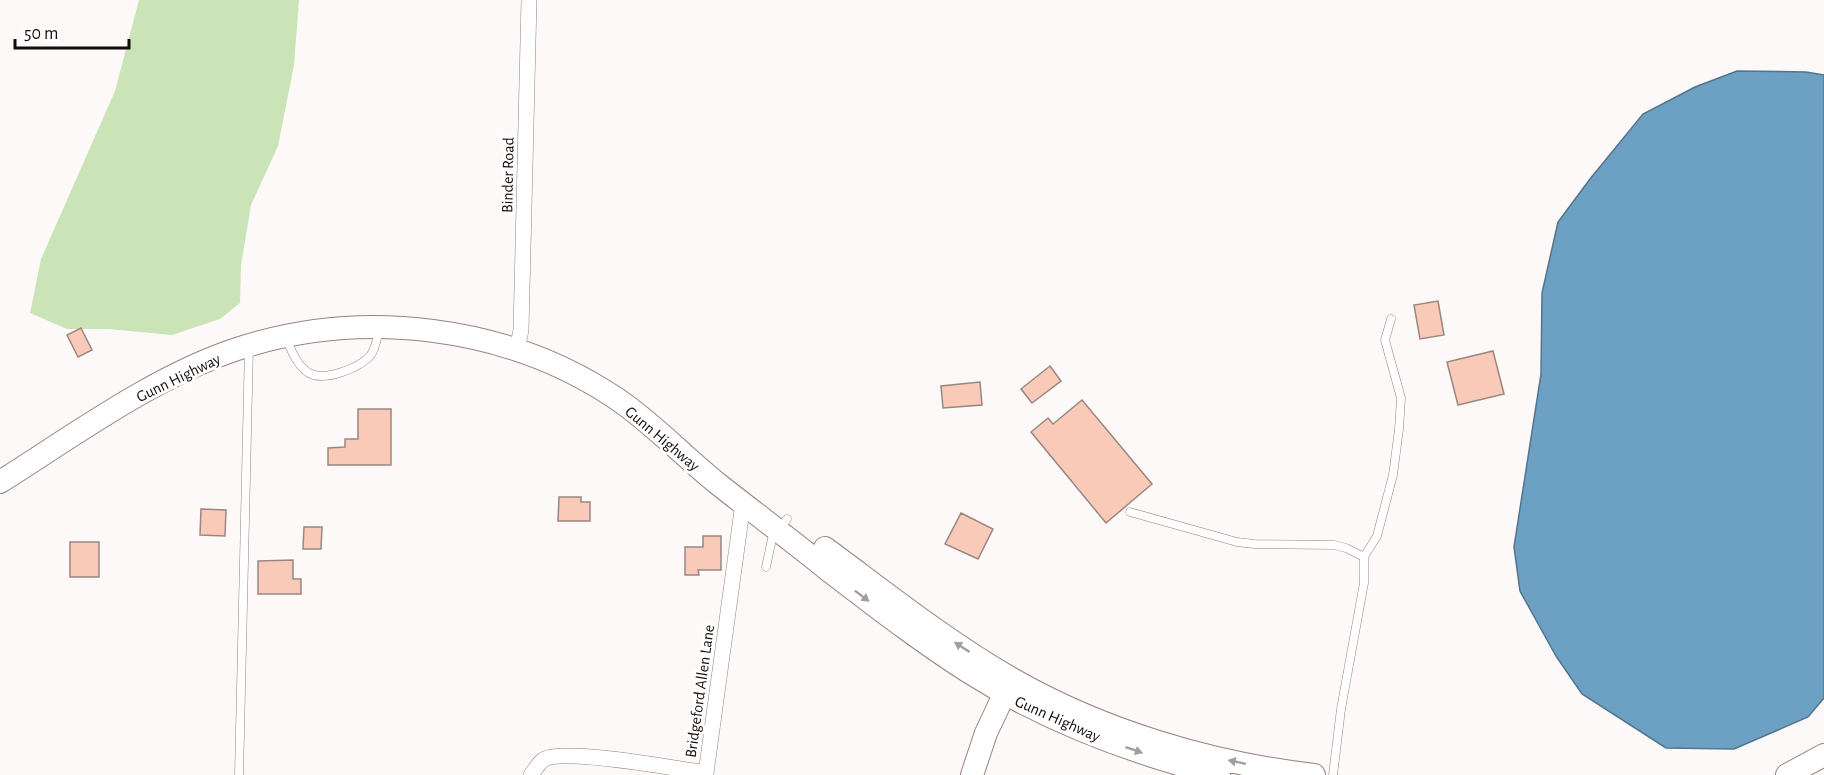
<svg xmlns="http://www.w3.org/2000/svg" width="1824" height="775" font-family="'Alegreya Sans',sans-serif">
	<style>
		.green { fill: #cbe4b7 }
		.water { fill: #6da1c3; stroke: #52748c; stroke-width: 1.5 }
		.building { fill: #facab9; stroke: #998781; stroke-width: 1.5 }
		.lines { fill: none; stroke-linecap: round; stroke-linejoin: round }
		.lane-casing { stroke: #95837c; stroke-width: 9 }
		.street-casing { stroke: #95837c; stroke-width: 16 }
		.secondary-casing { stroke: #95837c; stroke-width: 24 }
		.lane { stroke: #fff; stroke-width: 8 }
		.street { stroke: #fff; stroke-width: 15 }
		.secondary { stroke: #fff; stroke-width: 22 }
		.oneway { fill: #a19e9d }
		.labels { text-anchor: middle; stroke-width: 6; stroke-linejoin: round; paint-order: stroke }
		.street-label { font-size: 16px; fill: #130c0a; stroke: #fff }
	</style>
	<rect width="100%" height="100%" fill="#fdf9f8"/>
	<path class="green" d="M139,0H299L294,65L278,146L251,205L241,265L240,303L220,319L172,335L109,329H67L30,313L41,259L115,91Z"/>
	<path class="water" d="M1737,71L1806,72L1824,75V698L1808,717L1734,749L1666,748L1582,694L1556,656L1520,591L1514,547L1541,374L1542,293L1558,222L1590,179L1643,114L1695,87Z"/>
	<path class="building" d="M1438,301L1444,335L1420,339L1414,305Z
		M81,328L92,350L78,357L67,335Z
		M1493,351L1504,394L1458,405L1447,362Z
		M1050,366L1061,381L1032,403L1021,389Z
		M980,382L982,405L943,408L941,386Z
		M1082,400L1152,484L1106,523L1031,432L1048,418L1053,424Z
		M358,409H391V465H328V448L345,447V439H358Z
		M559,497H581V502H590V521H558Z
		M201,509L226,510L225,536L200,535Z
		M961,513L993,529L978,559L945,544Z
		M304,527H322L321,549H303Z
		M703,536H721V570H698L699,575H685V547H703Z
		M70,542H99V577H70Z
		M293,560V579H301V594H258V561Z"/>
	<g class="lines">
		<g class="lane-casing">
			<path id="lane" d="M286,338C291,350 297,366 309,373C324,382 359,368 370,356C376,349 377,338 379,329
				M1130,512L1237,542L1254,544L1334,545L1346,548L1364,557V583L1341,709L1333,775
				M1364,557L1377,536L1393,475L1399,429L1401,398L1385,340L1391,319
				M766,567L772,539L787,519
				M239,775L249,347"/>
		</g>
		<g class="street-casing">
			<path id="street" d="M517,350L521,330L529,0
				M531,775C534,771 538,764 543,760C561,747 678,769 706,773L743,503"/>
		</g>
		<g class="secondary-casing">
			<path id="secondary" d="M0,482C73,436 155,376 237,349C362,308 507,325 617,399C654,424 684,457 718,484C755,513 792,541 828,570C874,605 920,641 969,672C1046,721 1131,753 1219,775
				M825,548C886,593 946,641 1012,679C1103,731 1210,763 1314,775
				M972,775L986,733L1011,680
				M1787,775L1824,755"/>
		</g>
		<use href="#lane" class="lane"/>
		<use href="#street" class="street"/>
		<use href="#secondary" class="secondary"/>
	</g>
	<defs><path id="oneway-solid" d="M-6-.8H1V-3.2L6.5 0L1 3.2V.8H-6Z" transform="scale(1.5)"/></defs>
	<g class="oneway">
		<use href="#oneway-solid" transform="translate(862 596) rotate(37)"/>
		<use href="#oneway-solid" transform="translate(962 647) rotate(-147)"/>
		<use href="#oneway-solid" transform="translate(1134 750) rotate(19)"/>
		<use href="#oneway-solid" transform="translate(1237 762) rotate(-168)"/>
	</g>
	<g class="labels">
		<g class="street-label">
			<text transform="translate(507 175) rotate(-89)" y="6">Binder Road</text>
			<text transform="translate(178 377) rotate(-26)" y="6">Gunn Highway</text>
			<text transform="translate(663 438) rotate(40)" y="6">Gunn Highway</text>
			<text transform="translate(699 691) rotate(-82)" y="6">Bridgeford Allen Lane</text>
			<text transform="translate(1058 718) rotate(24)" y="6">Gunn Highway</text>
		</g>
	</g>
	<path d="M15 39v9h114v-9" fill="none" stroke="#130c0a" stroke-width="3"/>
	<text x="24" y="39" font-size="18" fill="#130c0a" stroke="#ffffff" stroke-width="4.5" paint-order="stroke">50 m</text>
</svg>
